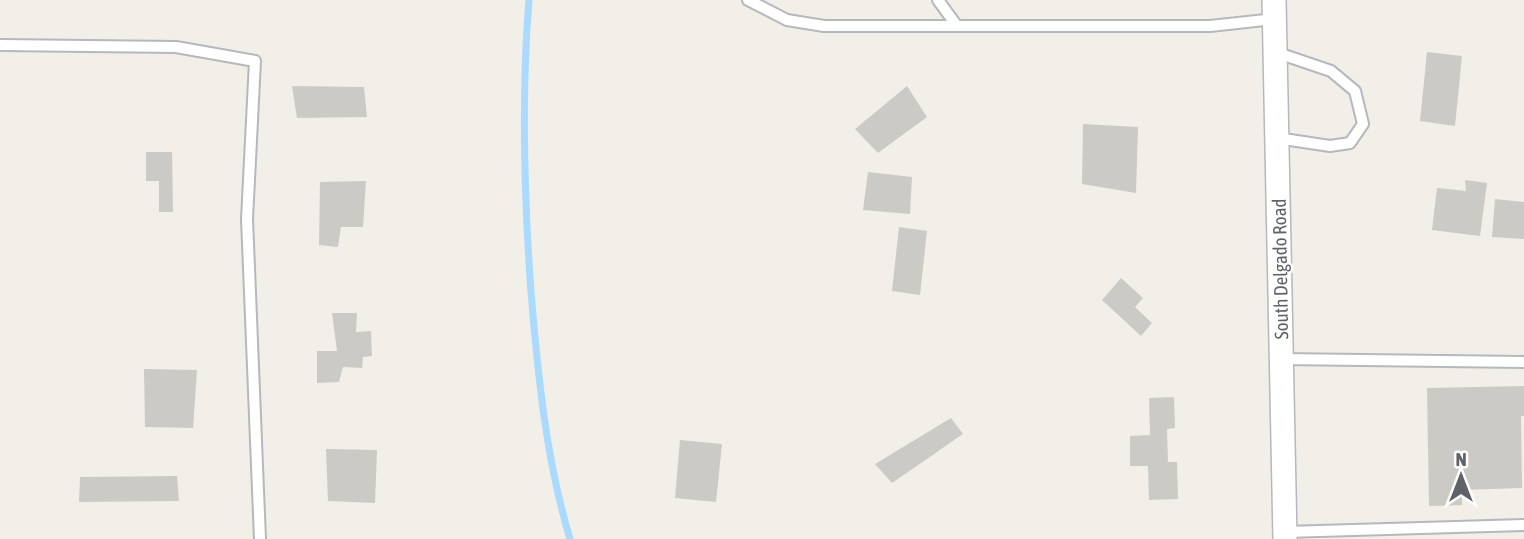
<svg xmlns="http://www.w3.org/2000/svg" width="1524" height="539" font-family="'Asap Condensed',sans-serif">
	<style>
		.lines { fill: none; stroke-linecap: round; stroke-linejoin: round }
		.stream { stroke: #aadaff; stroke-width: 7 }
		.building { fill: #cccac5 }
		.service-casing { stroke: #b5b8bc; stroke-width: 14 }
		.minor-casing { stroke: #b5b8bc; stroke-width: 26 }
		.service { stroke: #fff; stroke-width: 10 }
		.minor { stroke: #fff; stroke-width: 23 }
		.labels { text-anchor: middle; stroke-width: 5; stroke-linejoin: round; paint-order: stroke }
		.street-label { font-size: 19px; fill: #5f6368; stroke: #fff }
	</style>
	<rect width="100%" height="100%" fill="#f1efe8"/>
	<g class="lines">
		<path class="stream" d="M529,0C521,97 524,195 531,292C538,376 546,459 570,539"/>
	</g>
	<path class="building" d="M1427,52L1462,56L1455,126L1420,121Z
		M292,86L364,87L367,117L297,118Z
		M907,86L927,117L878,153L855,129Z
		M1083,124L1138,127L1136,193L1082,184Z
		M146,152H172L173,212H159V181H146Z
		M868,172L912,177L910,214L863,210Z
		M1465,180L1487,183L1480,236L1432,230L1437,188L1466,191Z
		M366,181L363,227H341L338,247L319,245L320,182Z
		M1495,199L1524,202V239L1492,237Z
		M899,227L927,231L920,295L892,291Z
		M1121,278L1143,298L1135,307L1152,323L1141,336L1102,300Z
		M332,313H357L356,332L371,331L372,356L363,357L362,368L343,367L339,382L317,383V351H337Z
		M144,369L197,370L193,428L145,427Z
		M1524,386V416H1521L1522,488L1462,490V505L1429,506L1427,388Z
		M1174,397L1175,428L1167,429L1168,462H1177L1178,499L1149,500L1148,466H1130V436L1150,435L1149,398Z
		M951,418L963,434L892,483L875,464Z
		M680,440L722,444L716,502L675,498Z
		M326,449L377,450L375,503L328,501Z
		M177,476L179,501L79,502L80,477Z"/>
	<g class="lines">
		<g class="service-casing">
			<path id="service" d="M748,0L787,20L824,26H1210L1275,19
				M938,0L957,26
				M0,45L176,47L255,61L247,219L260,539
				M1275,52L1331,71L1355,91L1363,124L1350,143L1330,146L1277,138
				M1281,359L1524,362
				M1285,532L1524,525"/>
		</g>
		<g class="minor-casing">
			<path id="minor" d="M1274,0L1285,539"/>
		</g>
		<use href="#service" class="service"/>
		<use href="#minor" class="minor"/>
	</g>
	<g class="labels">
		<g class="street-label">
			<text transform="translate(1280 269) rotate(-91)" y="7">South Delgado Road</text>
		</g>
	</g>
	<g transform="translate(1461 476)" stroke="#ffffff" stroke-width="5" paint-order="stroke">
	<path d="M0-5L12 26L0 18L-12 26Z" fill="#5f6368"/>
	<text y="-10" font-size="19" font-weight="bold" text-anchor="middle" fill="#5f6368">N</text>
	</g>
</svg>
